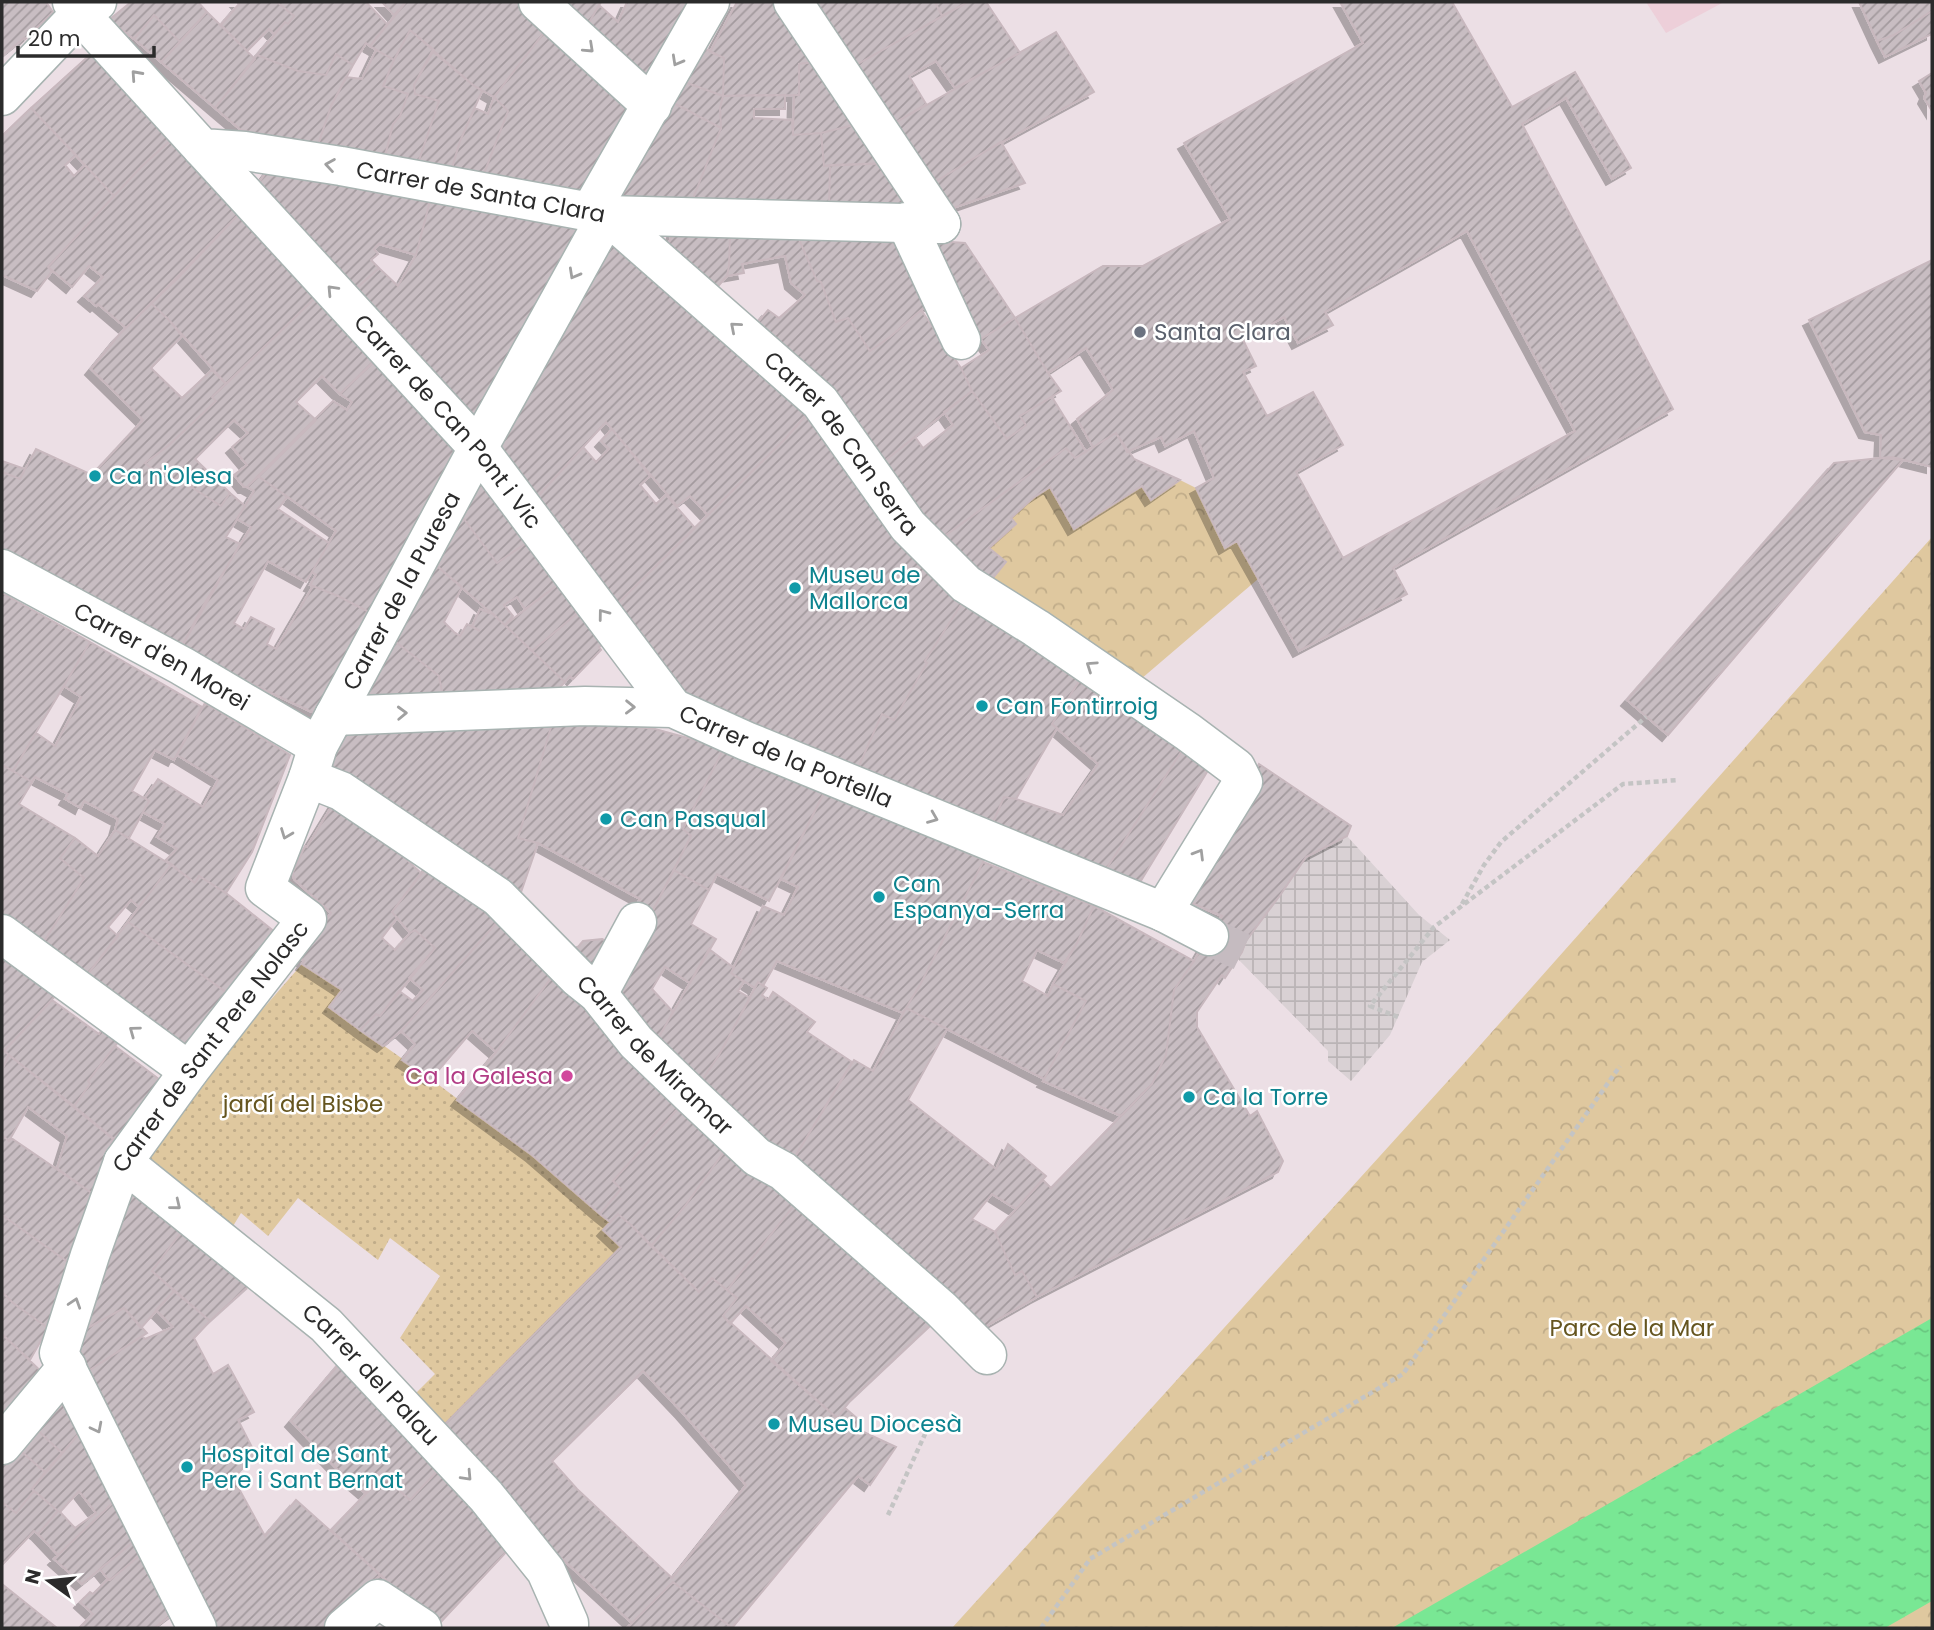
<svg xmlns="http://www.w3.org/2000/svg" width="1934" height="1630" font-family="Poppins,sans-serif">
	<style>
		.education { fill: #edcfd9 }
		.grass { fill: url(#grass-dots) }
		.park { fill: url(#park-crowns) }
		.plaza { fill: url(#plaza-grid) }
		.water { fill: url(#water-ripples) }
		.building { fill: url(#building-hatch); stroke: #c8b8be; stroke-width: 2; fill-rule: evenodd; filter: url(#shadow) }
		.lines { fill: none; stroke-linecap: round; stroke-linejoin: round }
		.minor-tunnel { stroke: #c5bbc0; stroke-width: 38; stroke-dasharray: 38 19; stroke-linecap: butt }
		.minor-casing { stroke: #a8b3b1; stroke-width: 41 }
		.path { stroke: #c4c4c4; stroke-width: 4.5; stroke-dasharray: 5 3.5; stroke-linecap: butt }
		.minor { stroke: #fff; stroke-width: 38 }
		.oneway { stroke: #a0a0a0 }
		.worship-dot { fill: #6b7280; stroke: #fff; stroke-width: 2.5 }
		.culture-dot { fill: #0f9aa8; stroke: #fff; stroke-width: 2.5 }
		.hotel-dot { fill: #d1479c; stroke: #fff; stroke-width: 2.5 }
		.labels { text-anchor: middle; stroke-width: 5; stroke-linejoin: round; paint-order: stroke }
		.street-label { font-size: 23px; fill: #2b2b2b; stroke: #fff }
		.worship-label { font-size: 23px; fill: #5b616d; stroke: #fff; text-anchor: start }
		.culture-label { font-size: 23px; fill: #0d838f; stroke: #fff; text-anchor: start }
		.hotel-label { font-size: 23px; fill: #b23c85; stroke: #fff; text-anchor: end }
		.park-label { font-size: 23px; fill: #65551f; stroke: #fff }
	</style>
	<defs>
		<pattern id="grass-dots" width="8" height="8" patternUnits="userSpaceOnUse" patternTransform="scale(1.75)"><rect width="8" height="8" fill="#dfc89f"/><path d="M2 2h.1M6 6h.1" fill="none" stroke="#c0ac89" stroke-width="1.8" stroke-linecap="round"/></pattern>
		<pattern id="park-crowns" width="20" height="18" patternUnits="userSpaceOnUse" patternTransform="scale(1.75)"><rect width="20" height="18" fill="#dfc89f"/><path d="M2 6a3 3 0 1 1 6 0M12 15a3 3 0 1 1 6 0" fill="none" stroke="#c0ac89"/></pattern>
		<pattern id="plaza-grid" width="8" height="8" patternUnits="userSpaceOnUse" patternTransform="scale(1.75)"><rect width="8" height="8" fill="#d9d1d4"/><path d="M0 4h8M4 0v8" fill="none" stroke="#bab4b6"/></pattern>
		<pattern id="water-ripples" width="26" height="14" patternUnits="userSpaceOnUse" patternTransform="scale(1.75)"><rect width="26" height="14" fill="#79e794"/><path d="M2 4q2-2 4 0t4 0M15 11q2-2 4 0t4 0" fill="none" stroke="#69c680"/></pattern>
		<pattern id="building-hatch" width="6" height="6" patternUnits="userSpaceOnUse" patternTransform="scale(1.75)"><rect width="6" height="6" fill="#c8bdc2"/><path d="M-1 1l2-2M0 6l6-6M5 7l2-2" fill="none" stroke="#a39a9e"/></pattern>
		<filter id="shadow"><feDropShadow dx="-6" dy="6" stdDeviation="0" flood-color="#0004"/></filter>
	</defs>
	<rect width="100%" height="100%" fill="#ecdfe5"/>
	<path class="education" d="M1646,2H1724L1666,33Z"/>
	<path class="grass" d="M302,964L342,990L329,1007L431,1079L532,1155L610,1222L604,1230L621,1247L441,1428L412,1397L435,1374L400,1338L440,1276L390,1238L378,1260L298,1198L268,1236L241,1213L227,1236L147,1159L201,1080Z"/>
	<path class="park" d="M1180,480L1196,488L1225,548L1237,541L1258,579L1141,679L988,584L1006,562L989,548L1016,524L1011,518L1033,498L1050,487L1074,529L1142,486L1151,500Z
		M1932,537V1628H952L1467,1060Z"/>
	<path class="plaza" d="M1347,836L1419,915L1450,940L1422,962L1390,1035L1351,1081L1328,1061V1051L1237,958L1246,941L1281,894L1306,857Z"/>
	<path class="water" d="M1932,1318V1601L1885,1628H1392Z"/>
	<path class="building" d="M2,2H46L53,12L25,39L24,38L2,56Z
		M131,2H198L207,12L180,42L154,15L134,39L109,20Z
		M237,2H277L294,16L288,24L285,22L274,34L269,29L247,51L221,25L239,4Z
		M277,2H366L387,24L370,46L366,43L353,65L336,54L326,75L298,71L257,55L285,22L288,24L294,16Z
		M382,2H406L394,15Z
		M406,2H523L549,26L494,97L473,85L410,30L394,60L370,46Z
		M551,2H601L583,33Z
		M627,2H693L643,88L583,33L599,5L618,22Z
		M737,2H779L822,61L799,64V95L723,96L724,58L710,52Z
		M814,2H935L942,16L856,65Z
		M935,2H968L942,16Z
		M968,2H986L1020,53L955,88L936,61L909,76L926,104L893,124L856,65Z
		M1340,2H1452L1512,107L1575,72L1631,168L1612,179L1566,98L1522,124L1673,409L1393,568L1407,594L1299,651L1237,541L1225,548L1196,488L1214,478L1194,431L1165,446L1161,437L1127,452L1116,433L1093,447L1077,419L1113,390L1086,348L1048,373L1015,318L1103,266H1143L1230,219L1184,143L1363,43ZM1467,231L1575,431L1343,558L1296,472L1343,445L1313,392L1267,416L1243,372L1256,366L1243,340L1284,317L1298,343L1333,325L1325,312Z
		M1859,2H1932V11L1894,35L1877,41Z
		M1932,11V34L1885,57L1877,41L1894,35Z
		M207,12L255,59L215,108L161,62Z
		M154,15L180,42L161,62L134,39Z
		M549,26L633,105L584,198L480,184L508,111L494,97Z
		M410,30L434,50L414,85L415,94L439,101L415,172L383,164L393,124L400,116L408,94L383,86L394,60Z
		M1056,32L1094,92L993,147L933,183L893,124Z
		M698,45L724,58L723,96L679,80Z
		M376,50L394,60L383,86L408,94L400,116L393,124L383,164L318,145L331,106L346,77L362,79Z
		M432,51L473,85L482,91L460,141L449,178L415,172L439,101L415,94L414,85Z
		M92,53L172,139L141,167L114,196L31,108Z
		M336,54L353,65L331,106L318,145L286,138L285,140L241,130L215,108L257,55L298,71L326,75Z
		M822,61L862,123L821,133L793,135L794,95H799V64Z
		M1932,73V111L1924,98L1926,93L1919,81Z
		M679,80L723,96L720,108L721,128L668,100Z
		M758,95H785V109H754V118L792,120L793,135L821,133L824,166L830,165L829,208L690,206L721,128L720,108L723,96Z
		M494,97L508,111L480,184L449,178L460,141L475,108L488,114Z
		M668,100L721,128L690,206L612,203Z
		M31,108L76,155L65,165L74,176L85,165L114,196L48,267L52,271L37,291L2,275V136Z
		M862,123L890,163L824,166L821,133Z
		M172,139L240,213L178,278L126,328L98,304L96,306L84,296L103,277L89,266L72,287L48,267L141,167Z
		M1001,142L1025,183L950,209L933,183Z
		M890,163L909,207L829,208L830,165Z
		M272,165L430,201L416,255L379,244L374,249L378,254L371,260L379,268L349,295L254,189Z
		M430,201L587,227L478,427L349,295L379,268L398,286L416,255Z
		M240,213L315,298L226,384L169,320L151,303Z
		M673,232L730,235L729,266L727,276L713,292L666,251Z
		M730,235L798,237L817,281L821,282L836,322L848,318L870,351L890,337L921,310L961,368L972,391L882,463L754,327L768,310L779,318L805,295L791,283L785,256L742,264L744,273L727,276L729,266Z
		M608,236L811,410L785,439L708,515L690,496L677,506L606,422L533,502L493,446Z
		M798,237H904L930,305L921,310L890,337L870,351L848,318L836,322L821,282L817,281Z
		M922,240L965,243L1015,318L981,339Z
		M1932,260V467L1892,457L1880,458L1881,435L1865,432L1809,320Z
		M315,298L374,362L340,394L322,376L296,402L316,420L271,465L247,487H244L234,475L247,465L232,447L248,433L234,420L195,459L230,493L221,506L177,478L174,480L151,468L145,463L168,446L216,401L212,397Z
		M151,303L169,320L182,336L151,368L182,398L212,370L226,384L212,397L216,401L168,446L145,463L151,468L174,480L177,478L221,506L230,493L245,506L226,537L240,544L180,650L2,555V472L20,479L36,449L92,475L143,420L91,369L118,336Z
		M1015,318L1048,373L1061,391L1020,416L1026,425L1007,439L972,391L961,368L989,350L981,339Z
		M373,362L461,458L373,614L338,596L310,585L316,575L312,572L336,531L258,476L333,401L347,410L352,402L340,394Z
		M972,391L1007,439L1026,425L1020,416L1052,397L1086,452L1075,458L1066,448L939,540L882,463L915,437L923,448L953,425L944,412Z
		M811,410L966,597L925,661L927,663L894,720L882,714L854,777L700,710L610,611L785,439Z
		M612,429L650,476L640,485L656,504L666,495L695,528L610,611L533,501L583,447L596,462L609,449L601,441Z
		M1116,433L1134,459L1180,480L1151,500L1142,486L1074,529L1050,487L1033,498L1011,518L1016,524L989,548L1006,562L988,584L939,540L1066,448L1075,458Z
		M1880,458L1903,460L1668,735L1627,700L1834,463Z
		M2,461L25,469L20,479L2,472Z
		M258,476L287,497L278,509L329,543L306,582L268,561L234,623L244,629L251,617L274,629L267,644L276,649L313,586L338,596L373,614L316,714L180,650L203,606L251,527L237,519L254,491L247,487Z
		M479,476L529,541L497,563L458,511Z
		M458,511L497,563L529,541L560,583L525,609L517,597L504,605L513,616L505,625L430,560Z
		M430,560L462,587L444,622L454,632L460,636L467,624L480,631L472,626L480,609L489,613L490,611L565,682L558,689L443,697L439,676L387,635Z
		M560,583L580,611L532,651L505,625Z
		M2,593L90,642L13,771L2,765Z
		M966,597L1083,675L1052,724L1057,728L1016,799L1004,797L990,829L854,777L882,714L894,720L927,663L925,661Z
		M580,611L603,644L599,647L601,650L573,679L570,676L565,682L532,651Z
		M387,635L439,676L443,697L354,698Z
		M90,642L202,707L174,760L155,750L132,791L149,801L129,838L115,830L118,819L84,801L81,808L65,799L68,794L35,777L32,782L13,771L36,733L55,746L81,697L64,686Z
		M1083,675L1183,749L1105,871L990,829L1004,797L1016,799L1063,815L1098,764L1052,724Z
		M205,703L290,755L252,852L226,893L199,876L195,883L166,860L177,849L157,837L165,824L143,812L149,801L145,798L158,779L203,807L218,780L177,755Z
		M554,717L655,729L724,748L683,829L691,836L649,918L634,909L640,899L538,843L518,838Z
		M554,717L518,838L538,843L518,901L326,769L340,734Z
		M1224,744L1139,884L1105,871L1183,749Z
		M724,748L825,791L769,901L717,874L709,890L674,870L691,836L683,829Z
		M1259,764L1351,826L1347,836L1306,857L1281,894L1246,941L1216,923L1222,916L1178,897Z
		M2,765L32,782L19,804L75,838L60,858L84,878L40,948L2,924Z
		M825,791L984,860L920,985L903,1013L777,961L763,986L758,982L755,988L731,973L763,906L784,915L798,887L781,879Z
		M335,801L392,846L421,873L392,912L397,918L382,938L395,950L410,933L415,930L435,948L380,1016L376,1014L360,1030L329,1007L342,990L302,964L304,961L299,957L331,913L294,879L293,872L305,846L307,847Z
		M115,830L171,865L139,907L131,900L108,927L118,936L83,980L40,948L84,878L60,858L75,838L98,856Z
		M983,862L1094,906L1077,943L1064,963L1037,950L1022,981L1048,996L1053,984L1086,1001L1044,1079L906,1008L920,985Z
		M430,863L498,921L401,1031L383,1046L360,1030L376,1014L380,1016L399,991L413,1001L423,990L409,978L435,948L415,930L410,933L392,912Z
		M171,865L195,883L199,876L226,893L276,933L230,995L128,922Z
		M674,870L709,890L691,924L716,939L690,983L665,967L652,989L673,1012L655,1044L609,995Z
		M1094,906L1194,961L1174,990L1166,1055L1152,1084L1121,1116L1043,1081L1086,1001L1053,984L1077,943Z
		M498,921L554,974L496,1052L472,1031L431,1079L402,1060L415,1044L401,1031Z
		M128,922L230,995L184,1056L83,980Z
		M1216,923L1246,941L1242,952L1225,978L1222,975L1197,1012V1027L1250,1116L1257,1111L1283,1161L1278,1172L1037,1297L1022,1271L1015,1275L995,1232L1043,1180L1051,1188L1152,1084L1166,1055L1174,990L1194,961Z
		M602,939L615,946L604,968L585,966L572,954L583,941Z
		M2,949L57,994L4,1051L2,1049Z
		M709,949L734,968L731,973L744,982L738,991L750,998L719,1055L698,1086L655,1044Z
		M554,974L682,1104L613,1181L621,1189L600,1214L532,1155L457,1100L496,1052Z
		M758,982L767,988L762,995L768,1000L773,992L815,1022L807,1032L852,1062L790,1165L698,1086L719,1055Z
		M52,1000L99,1034L103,1028L119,1041L88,1081L90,1084L74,1106L4,1051Z
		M906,1008L947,1029L908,1100L996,1169L1008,1144L1046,1176L1016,1209L992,1194L972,1219L995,1232L1015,1275L1022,1271L1037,1297L981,1329L790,1165L854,1060L873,1071Z
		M115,1046L164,1083L119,1143L74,1106L90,1084L88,1081Z
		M2,1049L9,1055L2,1070Z
		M9,1055L113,1139L93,1194L57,1168L67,1136L28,1107L9,1141L2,1135V1070Z
		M682,1104L729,1145L685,1206L651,1246L632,1226L618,1214L610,1222L600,1214L621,1189L613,1181Z
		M2,1135L9,1141L11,1138L93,1194L69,1263L2,1215Z
		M731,1142L799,1199L727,1290L712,1278L699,1292L651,1246L685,1206Z
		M130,1186L185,1227L152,1271L174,1291L141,1328L124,1308L80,1332Z
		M799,1199L936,1320L850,1401L837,1418L771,1361L786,1343L746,1306L730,1324L723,1316L737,1298L727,1290Z
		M618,1214L632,1226L699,1292L712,1278L737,1298L723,1316L837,1418L845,1408L858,1419L855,1428L896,1447L870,1485L858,1476L732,1628L673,1582L632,1623L531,1530L441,1428L621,1247L603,1230ZM643,1371L682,1412L746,1485L672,1578L577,1489L552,1461Z
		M2,1215L69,1263L48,1328L13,1303L2,1292Z
		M185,1227L252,1283L210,1321L152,1271Z
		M174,1291L210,1321L194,1338L213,1374L228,1365L254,1412L238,1420L256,1455L233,1478L265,1536L296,1500L380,1575L321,1628H208L82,1375L142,1336L145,1339L173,1327L156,1310Z
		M2,1292L13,1303L48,1328L30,1360L2,1334Z
		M124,1308L147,1333L82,1375L80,1332Z
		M2,1334L47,1377L2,1434Z
		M345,1357L442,1466L410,1500L383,1476L365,1493L335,1467L291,1421Z
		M59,1392L83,1429L62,1453L32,1425Z
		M32,1425L62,1453L45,1472L15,1446Z
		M83,1429L121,1495L58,1555L38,1534L58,1511L32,1489ZM79,1491L96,1513L75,1528L60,1512Z
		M15,1446L45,1472L32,1489L34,1491L16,1513L2,1502V1462Z
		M442,1466L509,1549L437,1626L331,1530L383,1476L410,1500Z
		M34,1491L58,1511L38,1534L34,1531L2,1565V1502L16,1513Z
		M121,1495L143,1534L82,1584L54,1559Z
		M143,1534L150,1547L110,1580L108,1579L100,1569Z
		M150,1547L179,1609L154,1628H79L93,1614L80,1602L90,1592L93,1594L108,1579L110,1580Z
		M673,1582L732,1628H627Z
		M2,1584L57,1628H2Z"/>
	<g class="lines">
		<path class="minor-tunnel" d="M1209,936L1242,952"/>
		<g class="minor-casing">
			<g id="minor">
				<path id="s1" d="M72,2L80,14L202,148L245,151L341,166L607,215L941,224"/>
				<path d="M538,2L652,106"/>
				<path d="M793,2L941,224"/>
				<path d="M2,96L80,14L97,2"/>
				<path id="s2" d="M202,148L478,448L673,708"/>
				<path d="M590,212L710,2"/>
				<path d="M906,222L961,340"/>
				<path id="s3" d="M2,569L182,666L318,746"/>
				<path id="s4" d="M334,716L585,706L673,708L746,741L1163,912L1209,936"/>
				<path id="s5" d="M308,778L341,791L498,897L578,978L598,994L636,1042L691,1095L757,1157L783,1171L941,1309L987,1355"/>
				<path d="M2,934L189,1071"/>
				<path d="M598,994L637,922"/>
				<path id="s6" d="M123,1162L326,1325L486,1496L546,1571L569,1623V1628"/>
				<path d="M2,1445L67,1367"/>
				<path id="s7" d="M197,1628L59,1353L90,1255L123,1162L189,1071L307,919L265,888L308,778L318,746L478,448L607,215L820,402L908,526L966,584L1036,628L1188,732L1236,768L1243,782L1163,912"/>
				<path d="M344,1628L378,1599L422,1628"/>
			</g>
		</g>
		<path class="path" d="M1462,904L1484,865L1501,842L1646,717
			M1398,1017L1370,1006L1434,927L1623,784L1678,780
			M888,1515L931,1421
			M1041,1628L1090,1559L1403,1374L1620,1066"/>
		<use href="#minor" class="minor"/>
	</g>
	<defs><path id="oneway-chevron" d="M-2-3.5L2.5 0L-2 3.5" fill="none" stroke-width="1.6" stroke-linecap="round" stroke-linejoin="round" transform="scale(1.75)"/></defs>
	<g class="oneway">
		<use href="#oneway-chevron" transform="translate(589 48) rotate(43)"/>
		<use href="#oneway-chevron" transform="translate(677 61) rotate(119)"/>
		<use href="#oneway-chevron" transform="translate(136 75) rotate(-132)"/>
		<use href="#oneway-chevron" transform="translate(330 165) rotate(-171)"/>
		<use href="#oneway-chevron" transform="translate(574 274) rotate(119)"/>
		<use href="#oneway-chevron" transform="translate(332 290) rotate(-133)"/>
		<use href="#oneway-chevron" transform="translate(735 327) rotate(-139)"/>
		<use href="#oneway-chevron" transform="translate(603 614) rotate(-127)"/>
		<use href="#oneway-chevron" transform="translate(1091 666) rotate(-146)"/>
		<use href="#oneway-chevron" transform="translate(630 707) rotate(1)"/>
		<use href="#oneway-chevron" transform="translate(402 713) rotate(-2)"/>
		<use href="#oneway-chevron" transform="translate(933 818) rotate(22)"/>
		<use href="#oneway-chevron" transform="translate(286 834) rotate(111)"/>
		<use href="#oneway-chevron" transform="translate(1199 854) rotate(-59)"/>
		<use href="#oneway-chevron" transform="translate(134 1031) rotate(-144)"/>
		<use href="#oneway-chevron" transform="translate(176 1205) rotate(39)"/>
		<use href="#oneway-chevron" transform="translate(75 1303) rotate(-72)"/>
		<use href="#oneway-chevron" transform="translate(97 1428) rotate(63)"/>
		<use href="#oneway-chevron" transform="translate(467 1476) rotate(47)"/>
	</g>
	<circle class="worship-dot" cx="1140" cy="332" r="7"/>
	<g class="culture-dot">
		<circle cx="95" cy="476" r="7"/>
		<circle cx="795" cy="588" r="7"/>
		<circle cx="982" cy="706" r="7"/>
		<circle cx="606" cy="819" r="7"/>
		<circle cx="879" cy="897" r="7"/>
		<circle cx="1189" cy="1097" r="7"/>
		<circle cx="774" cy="1424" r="7"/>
		<circle cx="187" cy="1467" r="7"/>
	</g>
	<circle class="hotel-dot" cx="567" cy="1076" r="7"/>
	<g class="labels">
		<g class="street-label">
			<text dy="8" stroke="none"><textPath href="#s1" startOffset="478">Carrer de Santa Clara</textPath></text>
			<text dy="8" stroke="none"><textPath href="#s2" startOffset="368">Carrer de Can Pont i Vic</textPath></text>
			<text dy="8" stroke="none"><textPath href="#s7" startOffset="1951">Carrer de Can Serra</textPath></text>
			<text dy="8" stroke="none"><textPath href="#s7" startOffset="1194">Carrer de la Puresa</textPath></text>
			<text dy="8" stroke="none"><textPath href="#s3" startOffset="182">Carrer d'en Morei</textPath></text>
			<text dy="8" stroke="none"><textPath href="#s4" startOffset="462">Carrer de la Portella</textPath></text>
			<text dy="8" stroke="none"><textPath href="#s7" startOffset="654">Carrer de Sant Pere Nolasc</textPath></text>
			<text dy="8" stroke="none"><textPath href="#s5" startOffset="448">Carrer de Miramar</textPath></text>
			<text dy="8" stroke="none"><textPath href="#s6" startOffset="327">Carrer del Palau</textPath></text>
		</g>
		<g class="worship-label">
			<text x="1154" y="340">Santa Clara</text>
		</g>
		<g class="culture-label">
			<text x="109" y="484">Ca n'Olesa</text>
			<text x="809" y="583">Museu de<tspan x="809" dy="26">Mallorca</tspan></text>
			<text x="996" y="714">Can Fontirroig</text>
			<text x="620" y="827">Can Pasqual</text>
			<text x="893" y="892">Can<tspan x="893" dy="26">Espanya-Serra</tspan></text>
			<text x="1203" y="1105">Ca la Torre</text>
			<text x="788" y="1432">Museu Diocesà</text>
			<text x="201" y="1462">Hospital de Sant<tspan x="201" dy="26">Pere i Sant Bernat</tspan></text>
		</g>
		<g class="hotel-label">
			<text x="553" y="1084">Ca la Galesa</text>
		</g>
		<g class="park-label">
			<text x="303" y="1112">jardí del Bisbe</text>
			<text x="1632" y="1336">Parc de la Mar</text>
		</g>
	</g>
	<rect width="1934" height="1630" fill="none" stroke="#2b2b2b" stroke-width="7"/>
	<g transform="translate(49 1581) rotate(285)" stroke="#ffffff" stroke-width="5" paint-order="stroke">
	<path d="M0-5L12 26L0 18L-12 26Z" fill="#2b2b2b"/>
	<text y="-10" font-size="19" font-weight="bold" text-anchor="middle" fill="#2b2b2b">N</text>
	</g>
	<path d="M18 46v10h136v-10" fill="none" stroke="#2b2b2b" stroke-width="3.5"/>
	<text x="28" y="46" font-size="21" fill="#2b2b2b" stroke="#ffffff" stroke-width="5" paint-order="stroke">20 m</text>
</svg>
